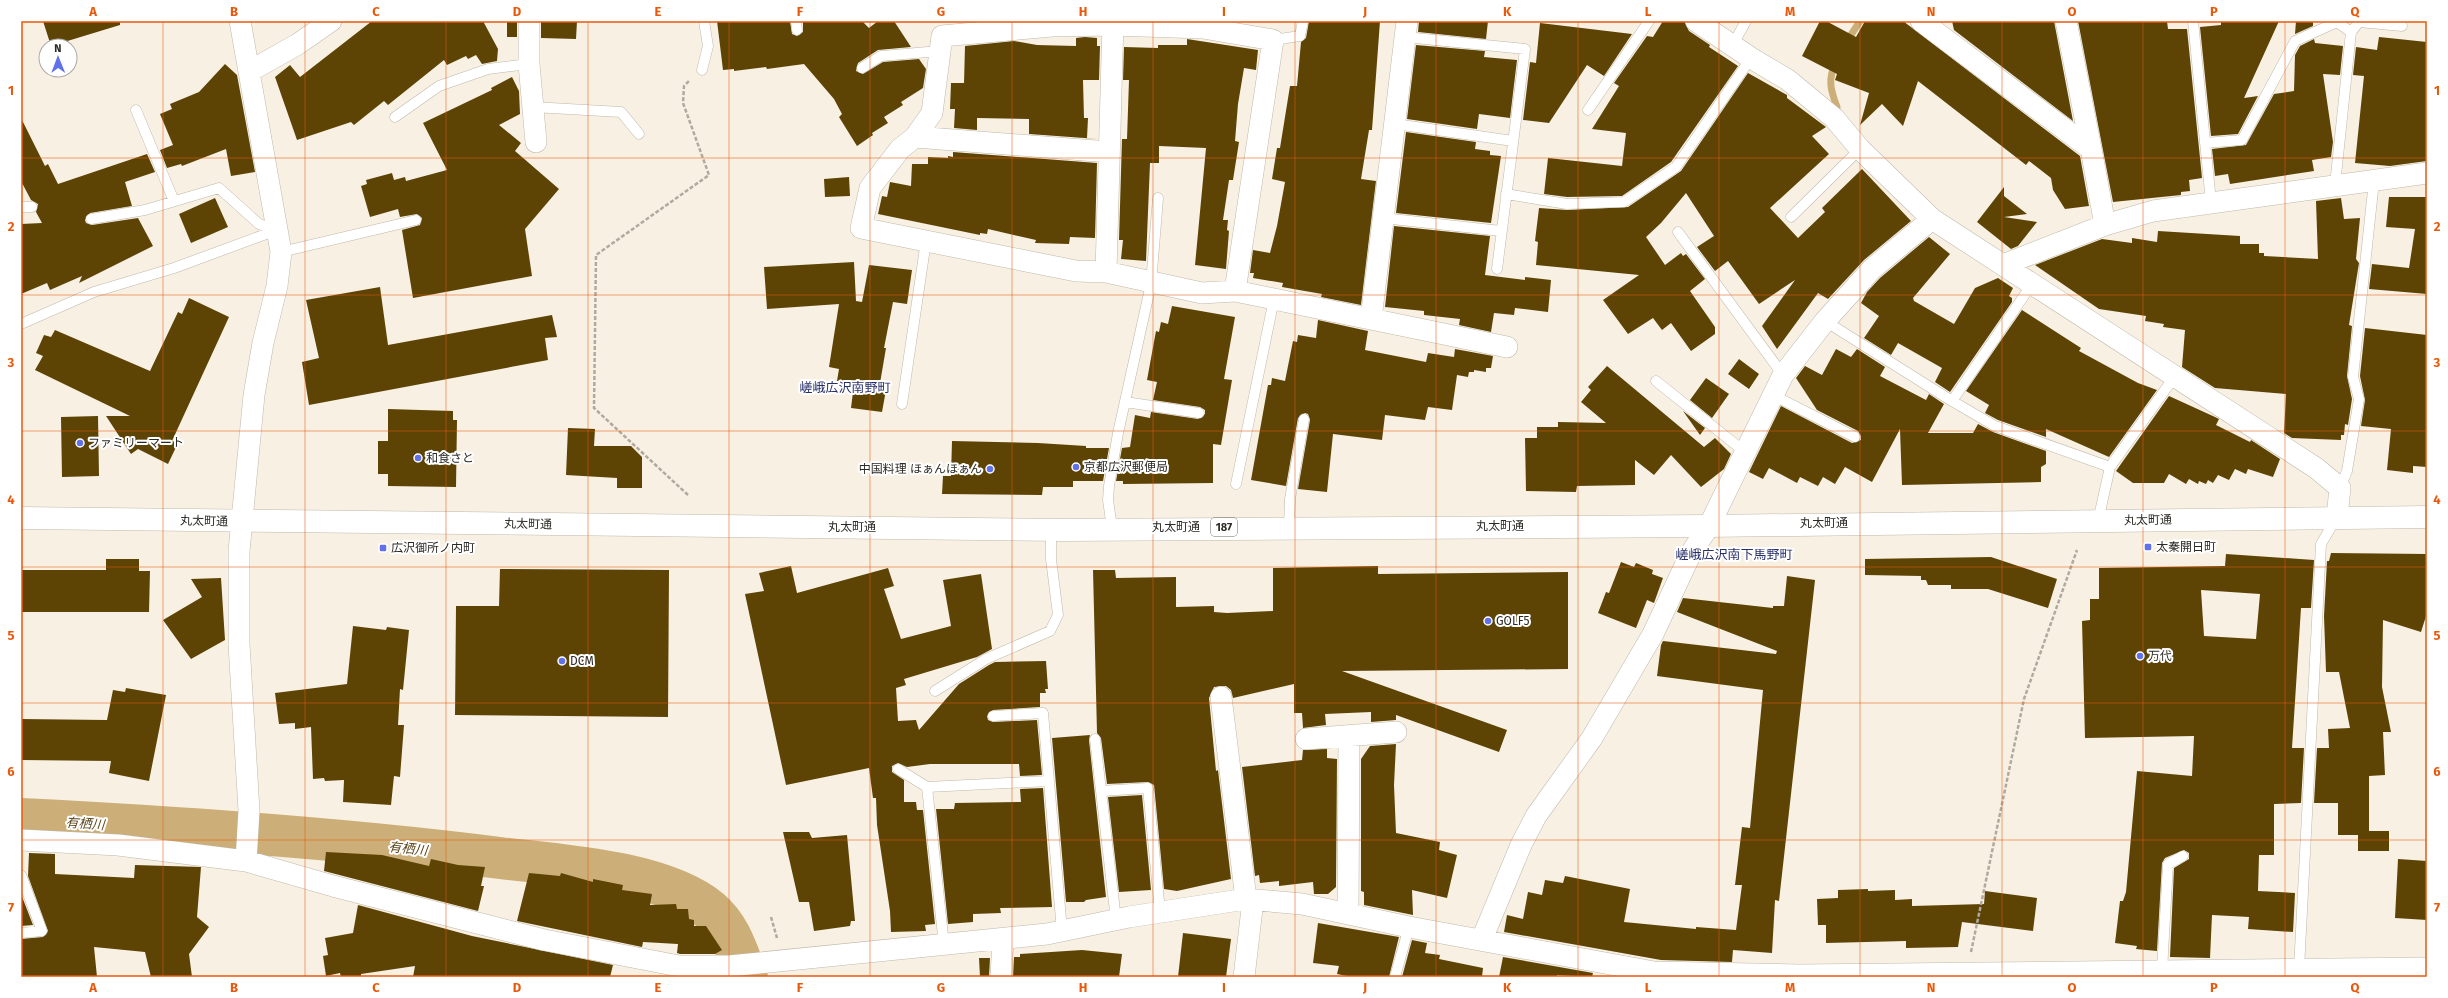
<svg xmlns="http://www.w3.org/2000/svg" width="2448" height="998" font-family="'Fira Sans','Noto Sans JP',sans-serif">
	<style>
		.lines { fill: none; stroke-linecap: round; stroke-linejoin: round }
		.stream { stroke: #ccaf78; stroke-width: 7 }
		.river { stroke: #ccaf78; stroke-width: 42 }
		.building { fill: #5d4405; fill-rule: evenodd }
		.service-casing { stroke: #bfb8ab; stroke-width: 11 }
		.minor-casing { stroke: #bfb8ab; stroke-width: 22 }
		.primary-casing { stroke: #bfb8ab; stroke-width: 23 }
		.path { stroke: #afaa9f; stroke-width: 2.5; stroke-dasharray: 4 2; stroke-linecap: butt }
		.service { stroke: #fff; stroke-width: 10 }
		.minor { stroke: #fff; stroke-width: 21 }
		.primary { stroke: #fff; stroke-width: 22 }
		.grid { fill: none; stroke: #e8590c; stroke-width: 1; stroke-opacity: 0.55 }
		.poi-dot { fill: #6171e9; stroke: #fff; stroke-width: 1.5 }
		.labels { text-anchor: middle; stroke-width: 4; stroke-linejoin: round; paint-order: stroke }
		.shield { fill: #fff; stroke: #6b6a66; stroke-width: 1 }
		.shield-label { font-size: 11px; font-weight: bold; fill: #2c2a25 }
		.poi-label { font-size: 12px; fill: #2c2a25; stroke: #fff; text-anchor: start }
		.street-label { font-size: 12px; fill: #2c2a25; stroke: #fff }
		.neighbourhood-label { font-size: 13px; fill: #272f68; stroke: #fff }
		.water-label { font-size: 13px; font-style: italic; fill: #5c471c; stroke: #fff }
		.neatline { fill: none; stroke: #e8590c; stroke-width: 1.5 }
		.grid-label { font-size: 13px; text-anchor: middle; font-weight: bold; fill: #e8590c }
	</style>
	<rect width="100%" height="100%" fill="#f8f1e3"/>
	<g class="lines">
		<path class="stream" d="M1847,41L1860,21
			M1836,63C1827,79 1831,91 1837,107"/>
		<path class="river" d="M21,819C181,827 341,838 500,858C560,865 663,871 710,910C731,928 737,952 747,977"/>
	</g>
	<path class="building" d="M43,21H120V25L51,46Z
		M372,21H483L498,49L497,61L482,64L476,55L468,59L466,56L447,65L444,60L388,105L384,101L354,125L351,122L297,140L275,77L290,65L300,77Z
		M507,21H517V37H507Z
		M541,21H577L576,39L541,38Z
		M717,21H790L792,34L797,36L803,32V21H862L869,28L878,21H894L911,47L878,50L858,63L856,71L863,74L883,62L919,59L926,69L923,88L901,102L903,105L884,117L888,123L872,133L873,135L857,146L839,117L842,114L834,99L804,64L767,69L766,67L734,71V69L723,70Z
		M1309,21H1380L1372,130H1369L1361,179L1376,181L1361,305L1321,297L1322,294L1282,287L1283,283L1253,278L1254,273H1250L1253,250L1270,253L1277,226L1285,182L1272,179L1277,148H1280L1290,86H1297L1301,42L1306,38Z
		M1419,21H1488L1486,39L1418,32Z
		M1663,21H1684L1689,31L1710,45L1709,47L1738,66L1671,162L1622,196L1567,197L1544,194L1548,158L1622,166L1626,133L1592,129L1619,86L1614,83L1647,36L1653,37Z
		M1820,21H1826L1856,37L1865,21H1903L2080,156L2089,206L2065,209L2053,190L2051,178L2029,161L2026,165L1918,81L1903,126L1882,104L1860,125L1869,93L1835,80L1837,74L1802,56Z
		M1952,21H2054L2073,121L1954,30Z
		M2078,21H2167L2168,29H2187L2202,178L2189,180L2190,191L2181,192V195L2113,202Z
		M2221,21H2279L2244,98L2258,96L2238,134L2211,136L2200,27L2221,25Z
		M2296,21H2313V26L2295,34Z
		M1540,23L1632,34L1604,76L1587,65L1549,123L1523,120L1530,62L1536,63Z
		M1085,37L1097,38V46H1100L1099,80H1083L1084,118H1088L1087,138L1098,139L1029,134V119L977,118V130L954,128L955,109H950L951,83H964L965,46L1014,41L1037,45L1076,46V38Z
		M2379,37L2427,42V161L2390,166L2355,163L2364,76L2353,75L2356,47L2377,50Z
		M1187,39L1258,50L1256,70L1244,68L1238,104L1235,141L1239,142L1233,180H1229L1223,220H1228L1227,230L1229,231L1226,269L1195,265L1206,148L1159,146V163H1150L1146,261L1121,259L1123,240H1119L1122,139H1127L1129,80H1123L1124,47L1158,48V45H1187Z
		M2314,39L2315,43L2343,46L2340,75L2323,74L2333,142L2331,157L2312,160L2314,171L2230,184L2228,174L2215,176L2212,149L2246,145L2274,94L2294,91L2295,55L2300,46Z
		M1416,45L1485,51L1484,57L1517,60L1510,118L1479,114L1477,129L1407,119Z
		M225,64L237,75L255,172L231,176L226,149L182,166L181,164L167,168L160,150L173,145L160,114L172,109L170,104L199,92Z
		M1748,73L1787,95V98L1826,127L1812,136L1829,154L1770,208L1798,238L1825,212L1822,208L1862,169L1911,221L1864,260L1828,299L1818,293L1777,349L1762,326L1795,280L1759,304L1728,261L1715,271L1697,247L1714,236L1686,193L1661,223L1646,237L1665,265L1681,253L1683,256L1686,254L1705,279L1690,291L1715,327V334L1691,351L1671,323L1662,330L1653,318L1628,334L1603,300L1639,275L1536,265L1538,242L1535,241L1539,208L1567,210L1628,207L1681,171Z
		M512,77L519,91L520,114L499,125L521,143L515,151L559,189L525,229L532,276L413,298L402,230L420,225L422,218L417,214L400,217L398,209L370,217L361,186L367,184L366,180L392,173L394,180L405,177L406,181L447,170L423,123L492,90L491,88Z
		M21,118L45,166L48,164L58,184L147,154L155,172L125,182L132,206L90,213L85,220L86,223L92,225L138,218L153,246L79,283L82,276L50,290L47,283L21,294V224L42,223L36,212L38,204L31,200L21,181Z
		M1406,132L1476,142L1475,149L1490,151V155L1501,156L1491,223L1396,213Z
		M953,152L1097,163L1095,238L1070,237L1069,244L1035,243L1036,240L988,229L987,234L980,233V235L878,214L882,196L887,197L890,182L911,186L912,164H928V157L948,158V156L953,157Z
		M849,177L850,196L825,197L824,179Z
		M2004,187V196L2027,214L2004,217L2037,222L2018,246L2011,249L1977,222Z
		M2389,197H2427V294L2369,289L2372,264L2409,268L2415,229L2386,227Z
		M215,198L228,227L191,243L179,214Z
		M2341,198L2344,219L2360,218L2356,259L2359,263L2349,325L2352,326L2347,376L2352,399L2348,425L2345,424L2344,435H2341V440L2292,438L2284,433L2286,394L2215,388L2182,367L2185,330L2163,327L2164,324L2145,321L2146,316L2099,309L2035,265L2102,239L2132,243V238L2157,242L2158,231L2240,236V244H2259V253H2264V256L2318,259L2316,201Z
		M1394,226L1490,236L1485,275L1525,280V277L1551,280L1548,312L1515,308L1514,315L1494,313L1491,332L1459,325L1460,319L1424,315V311L1385,307Z
		M1929,237L1950,254L1913,298L1914,301L1954,324L1975,288L1998,278L2013,288L2009,296L2012,298V302L1950,392L1935,382L1942,368L1898,343L1891,355L1864,338L1879,316L1861,303L1867,292L1880,278Z
		M854,262L856,301L862,302L869,265L912,270L907,304L893,302L884,348H886L879,389L886,390L882,412L851,408L854,384L837,381L839,369L829,367L839,304L767,309L764,267Z
		M380,287L388,345L552,315L557,337L545,338L548,360L309,405L302,362L319,358L306,300Z
		M189,298L229,317L172,441L178,443L168,464L138,449L131,454L106,416H130L35,370L43,356L36,353L44,335L51,337L55,330L150,371L178,312L182,314Z
		M1172,306L1235,317L1224,379L1232,380L1221,445L1213,444V483L1123,484V481H1116L1122,448L1130,447L1135,415L1150,418L1151,412L1198,419L1205,414V410L1200,407L1153,400L1157,382L1147,380L1156,331L1159,332L1161,322L1168,324Z
		M2022,310L2081,348L2079,351L2138,383L2157,390L2109,457L2046,429V437L1998,420L1985,413L1989,405L1966,391Z
		M1318,320L1368,331L1365,350L1426,362L1428,353L1454,357L1455,349L1493,356L1491,368H1486V372L1474,370V372H1469L1468,377L1457,375L1452,410L1428,407L1425,420L1385,415L1382,440L1333,434L1327,492L1298,489L1310,420L1308,414L1305,413L1298,418L1286,486L1251,480L1268,385H1271L1272,378L1285,381L1293,341L1297,342L1298,335L1316,338Z
		M2365,328L2427,335V467L2413,466V473L2387,470L2391,429L2361,426L2365,400L2360,376Z
		M1836,349L1851,357L1857,349L1885,367L1880,376L1926,400L1929,394L1944,404L1928,433H1973L1978,424L1993,432L2046,451V464L2041,467V482L1902,485L1900,429L1872,482L1845,467L1835,484L1823,477L1818,486L1800,477L1797,483L1769,468L1763,479L1749,472L1781,406L1852,443L1861,440V436L1858,431L1817,410L1796,378L1805,366L1822,375Z
		M1739,359L1759,374L1749,389L1728,374Z
		M1607,366L1704,447L1715,438L1731,454L1724,469L1701,487L1671,455L1654,475L1635,460V485L1577,486L1576,492L1526,491L1525,438H1537V427H1558V422L1606,423L1581,402L1591,390L1588,387Z
		M1706,378L1729,394L1712,418L1690,400Z
		M2169,396L2215,417L2219,419L2216,425L2250,442L2251,440L2280,459L2273,477L2248,469L2246,474L2235,469L2229,480L2218,475L2213,483L2208,480L2206,484L2199,481L2198,484L2189,479L2186,484L2169,474L2164,483H2133L2116,471Z
		M388,409L453,411V420H457L456,487L388,486V474H378V441H388Z
		M1683,411L1705,428L1700,435Z
		M98,416L99,476L62,477L61,417Z
		M568,428L595,429L594,446H631L642,457V488H617V478L566,475Z
		M952,441L1038,443L1086,446V448H1109L1103,481H1073V487H1043L1042,495L942,494L943,476H951Z
		M2331,553L2427,554V613L2421,632L2383,620L2382,687L2391,732H2383L2385,775L2369,776V831H2389V851H2358V835H2338V803H2314L2317,748H2329L2328,729L2350,728L2339,672H2326L2324,616L2327,561H2329Z
		M2226,554L2314,560L2311,608H2301L2292,748H2304L2301,803L2274,804V855H2259L2258,891L2295,893L2293,932L2248,929L2249,917L2212,915L2210,958L2170,957L2174,868L2189,859V853L2184,850L2165,858L2162,863L2157,951L2136,949L2137,946L2115,943L2120,901H2123L2126,892L2137,771L2192,776L2194,736L2085,738L2082,621L2090,620V599H2099V568L2225,566ZM2201,590L2260,594L2256,639L2204,636Z
		M1991,557L2057,579L2048,608L1988,589H1951V585H1928L1926,580H1921V576L1865,575V559Z
		M106,559H139V571H150L149,612H21V570H106Z
		M1621,562L1634,567L1636,563L1653,570L1652,574L1663,578L1654,603L1647,600L1636,628L1598,613L1606,592L1609,593Z
		M791,566L797,593L888,568L894,586L884,589L901,639L951,626L943,580L981,574L992,649L977,657L904,679L906,685L896,688L898,721L916,720L919,730L959,684L989,665L995,662L1046,661L1048,689H1045L1046,693H1040V707L993,710L987,716L988,720L993,722L1037,720L1042,775L1020,776L1019,764H930L907,767L898,763L892,766V772L904,780V802H916L917,810H923L935,924L925,925L926,931L891,932L890,911L877,825L876,798H873L869,768L786,785L745,594L764,591L759,573Z
		M1378,566V574L1568,572V669L1342,671L1507,730L1499,752L1396,715V720L1371,722V712L1325,714L1326,725L1303,728L1302,713H1294V684L1233,698L1231,690L1226,686L1214,687L1209,698L1216,771L1218,770L1231,879L1177,891L1164,889L1154,785L1148,782L1107,784L1101,738L1097,733L1093,570H1115L1116,578L1176,577V607L1214,606V612L1227,613L1273,611V568Z
		M500,569L669,570L668,717L455,715L456,606H499Z
		M1787,576L1815,580L1779,901L1775,900L1772,953L1733,950L1732,962L1661,960L1504,932L1507,915L1523,919L1528,892L1542,895L1545,880L1563,883L1565,876L1630,889L1624,922L1696,929V927L1736,930L1742,885H1735L1742,827L1750,828L1763,690L1657,676L1661,645L1663,641L1776,654L1777,651L1677,612L1683,598L1773,608V606H1784Z
		M221,578L225,640L191,659L163,620L202,597L191,579Z
		M353,626L386,630L387,627L409,630L403,690L400,689L398,725H404L400,777L394,776L391,805L343,802L344,780L325,781L324,778L313,779L311,727L295,729V723L279,724L275,693L347,684Z
		M126,688L166,695L149,781L109,773L111,761L21,760V719L107,720L113,690L125,692Z
		M1090,735L1089,740L1106,897L1086,900L1084,902H1066L1052,738Z
		M1396,744L1394,785L1396,833L1440,842L1439,850L1457,855L1447,898L1412,890L1413,915L1364,905V892L1361,891V759L1370,746Z
		M1327,749V758L1337,759L1336,887L1328,894H1314L1313,882L1279,886V881L1260,883L1259,875L1255,876L1242,767L1302,760L1303,750Z
		M1043,788L1052,907L1000,908L1001,913L973,914V922L948,924L936,809H954L955,803L1021,802L1020,789Z
		M1142,795L1151,890L1119,892L1108,797Z
		M783,832H809L812,838L847,835L855,921H851L850,926L814,931L809,902H799Z
		M326,852L382,855L429,866L431,859L458,865L485,867L481,886H484L478,911L324,871Z
		M29,853L55,854V874L134,878L135,865L201,867L197,917L209,927L189,954L192,977H151L145,952L94,947L97,977H21V939L43,937L48,931L28,876Z
		M2398,859L2427,861V920L2395,918Z
		M529,873L560,876L561,873L593,882V879L623,885L622,890L652,894L650,905L676,904L677,909H688L689,919L694,920V926H706L722,950L715,954H680L677,953L678,944L643,942L642,947L517,921Z
		M1868,889V891L1895,890V900L1912,899V906L1984,904L1985,891L2037,898L2033,931L1962,922L1958,947L1906,948V941L1826,943V925H1818L1817,899L1838,898V890Z
		M21,894L33,925L21,926Z
		M358,905L472,936L613,965L610,977H413L415,966L361,974V977H341L340,973L326,976L323,956L328,955L325,938L353,933Z
		M1318,923L1399,937L1389,977H1352L1337,974L1339,966L1313,963Z
		M1183,933L1231,939L1226,977H1178Z
		M1412,940L1427,943L1425,953L1440,955L1439,959L1483,968L1482,977H1402Z
		M1082,950L1122,954L1119,977H1013L1014,957H1020V954Z
		M1503,957L1593,973L1592,977L1557,975V977H1499Z
		M979,958H990L989,977H980Z"/>
	<g class="lines">
		<g class="service-casing">
			<path id="service" d="M796,21L797,30
				M2193,21L2211,202
				M2351,32L2359,22L2402,26
				M1405,37L1525,49L1497,269
				M1273,40L1300,36L1303,21
				M1732,46L1746,21
				M862,68L881,56L940,51
				M702,70L708,46L704,21
				M533,107L621,112L639,134
				M136,110L174,201
				M1588,110L1649,21
				M395,117L439,86L488,69L529,64
				M1395,124L1513,141
				M2205,143L2242,140L2295,41L2337,22L2351,32L2335,185
				M1506,194L1567,204L1624,202L1676,167L1751,58
				M21,207H32
				M1791,217L1860,149
				M1383,218L1501,231
				M91,219L145,210L219,188L259,224L277,230
				M1678,232L1783,375
				M281,252L416,220
				M1825,321L1952,401L2032,284
				M21,324L94,292L174,268L277,230
				M1656,381L1745,452
				M1773,395L1855,437
				M1952,401L1995,426L2110,467
				M1125,402L1199,413
				M902,404L926,241
				M1236,484L1274,299
				M2340,488L2347,471L2359,399L2353,377L2374,181
				M2098,521L2110,467L2175,376
				M1289,527L1290,499L1304,419
				M1112,528L1108,500L1109,486L1118,433L1151,284L1158,198
				M935,691L986,659L1050,631L1058,615L1051,559V529
				M993,716L1043,713L1062,931
				M1095,739L1116,920
				M898,769L927,787L1049,781
				M927,787L944,945
				M1101,791L1148,788L1160,912
				M21,875L42,931L21,933
				M2299,969L2321,544L2337,517
				M2162,971L2168,864L2183,856
				M1395,977L1409,927"/>
		</g>
		<g class="minor-casing">
			<path id="minor" d="M240,21L281,252L277,286L263,343L254,395L239,551V644L249,811L246,861L333,886L544,940L679,966H729L1047,934L1129,917L1246,899L1302,904L1409,927L1654,972L1799,975L2427,968
				M529,21V64L536,142
				M1696,21L1751,58L1788,80L1834,118L1860,149L1932,219L2316,468L2340,488L2337,517
				M1921,21L2091,149L2105,225
				M2066,21L2091,149
				M1113,25L1203,28L1273,40L1235,291L1202,293L1106,272L1076,271L861,228L870,188L900,149L915,137L932,113L942,36L1052,26Z
				M250,71L298,44L331,21
				M915,137L1109,152
				M2003,265L2105,225L2153,211L2427,173
				M1106,272L1113,21
				M1235,291L1507,347
				M1371,319L1407,21
				M1221,697L1246,899
				M1306,739L1396,732
				M21,840L118,845L246,861
				M1348,914L1349,736
				M1482,939L1521,845L1536,816L1592,738L1653,634L1691,553L1709,526L1783,375L1825,321L1872,269L1932,219
				M1001,977L1003,939
				M1244,977L1253,900"/>
		</g>
		<g class="primary-casing">
			<path id="primary" d="M21,518L1065,530L1709,526L2427,517"/>
		</g>
		<path class="path" d="M688,495L594,408L596,255L709,175L683,103L684,86L689,81
			M771,917L777,938
			M1971,952L2024,699L2077,550"/>
		<use href="#service" class="service"/>
		<use href="#minor" class="minor"/>
		<use href="#primary" class="primary"/>
	</g>
	<path class="grid" d="M163,21V977M305,21V977M446,21V977M588,21V977M729,21V977M870,21V977M1012,21V977M1153,21V977M1295,21V977M1436,21V977M1578,21V977M1719,21V977M1860,21V977M2002,21V977M2143,21V977M2285,21V977M21,158H2427M21,295H2427M21,431H2427M21,567H2427M21,703H2427M21,840H2427"/>
	<g class="poi-dot">
		<circle cx="80" cy="443" r="4"/>
		<circle cx="418" cy="458" r="4"/>
		<circle cx="1076" cy="467" r="4"/>
		<circle cx="990" cy="469" r="4"/>
		<rect x="2144" y="543" width="8" height="8" rx="2"/>
		<rect x="379" y="544" width="8" height="8" rx="2"/>
		<circle cx="1488" cy="621" r="4"/>
		<circle cx="2140" cy="656" r="4"/>
		<circle cx="562" cy="661" r="4"/>
	</g>
	<g class="labels">
		<rect class="shield" x="1211" y="518" width="26" height="18" rx="3"/>
		<g class="shield-label">
			<text x="1224" y="531">187</text>
		</g>
		<g class="poi-label">
			<text x="88" y="447">ファミリーマート</text>
			<text x="426" y="462">和食さと</text>
			<text x="1084" y="471">京都広沢郵便局</text>
			<text x="982" y="473" text-anchor="end">中国料理 ほぁんほぁん</text>
			<text x="2156" y="551">太秦開日町</text>
			<text x="391" y="552">広沢御所ノ内町</text>
			<text x="1496" y="625">GOLF5</text>
			<text x="2148" y="660">万代</text>
			<text x="570" y="665">DCM</text>
		</g>
		<g class="street-label">
			<text transform="translate(2148 520) rotate(-1)" y="4">丸太町通</text>
			<text transform="translate(204 521) rotate(1)" y="4">丸太町通</text>
			<text x="1824" y="527">丸太町通</text>
			<text transform="translate(528 524) rotate(1)" y="4">丸太町通</text>
			<text x="1500" y="530">丸太町通</text>
			<text x="852" y="531">丸太町通</text>
			<text x="1176" y="531">丸太町通</text>
		</g>
		<g class="neighbourhood-label">
			<text x="845" y="392">嵯峨広沢南野町</text>
			<text x="1734" y="559">嵯峨広沢南下馬野町</text>
		</g>
		<g class="water-label">
			<text transform="translate(85 823) rotate(4)" y="5">有栖川</text>
			<text transform="translate(408 848) rotate(6)" y="5">有栖川</text>
		</g>
	</g>
	<rect width="2448" height="998" fill="none" stroke="#ffffff" stroke-width="44"/>
	<g transform="translate(58 58) rotate(359)"><circle r="19" fill="#ffffff" stroke="#abaaa8"/>
	<path d="M0-3L7 15L0 10L-7 15Z" fill="#6171e9"/>
	<text y="-6" font-size="11" font-weight="bold" text-anchor="middle" fill="#2c2a25">N</text>
	</g>
	<rect x="22" y="22" width="2404" height="954" class="neatline"/>
	<g class="grid-label">
		<text x="93" y="16">A</text>
		<text x="234" y="16">B</text>
		<text x="376" y="16">C</text>
		<text x="517" y="16">D</text>
		<text x="658" y="16">E</text>
		<text x="800" y="16">F</text>
		<text x="941" y="16">G</text>
		<text x="1083" y="16">H</text>
		<text x="1224" y="16">I</text>
		<text x="1365" y="16">J</text>
		<text x="1507" y="16">K</text>
		<text x="1648" y="16">L</text>
		<text x="1790" y="16">M</text>
		<text x="1931" y="16">N</text>
		<text x="2072" y="16">O</text>
		<text x="2214" y="16">P</text>
		<text x="2355" y="16">Q</text>
		<text x="11" y="95">1</text>
		<text x="2437" y="95">1</text>
		<text x="11" y="231">2</text>
		<text x="2437" y="231">2</text>
		<text x="11" y="367">3</text>
		<text x="2437" y="367">3</text>
		<text x="11" y="504">4</text>
		<text x="2437" y="504">4</text>
		<text x="11" y="640">5</text>
		<text x="2437" y="640">5</text>
		<text x="11" y="776">6</text>
		<text x="2437" y="776">6</text>
		<text x="11" y="912">7</text>
		<text x="2437" y="912">7</text>
		<text x="93" y="992">A</text>
		<text x="234" y="992">B</text>
		<text x="376" y="992">C</text>
		<text x="517" y="992">D</text>
		<text x="658" y="992">E</text>
		<text x="800" y="992">F</text>
		<text x="941" y="992">G</text>
		<text x="1083" y="992">H</text>
		<text x="1224" y="992">I</text>
		<text x="1365" y="992">J</text>
		<text x="1507" y="992">K</text>
		<text x="1648" y="992">L</text>
		<text x="1790" y="992">M</text>
		<text x="1931" y="992">N</text>
		<text x="2072" y="992">O</text>
		<text x="2214" y="992">P</text>
		<text x="2355" y="992">Q</text>
	</g>
</svg>
